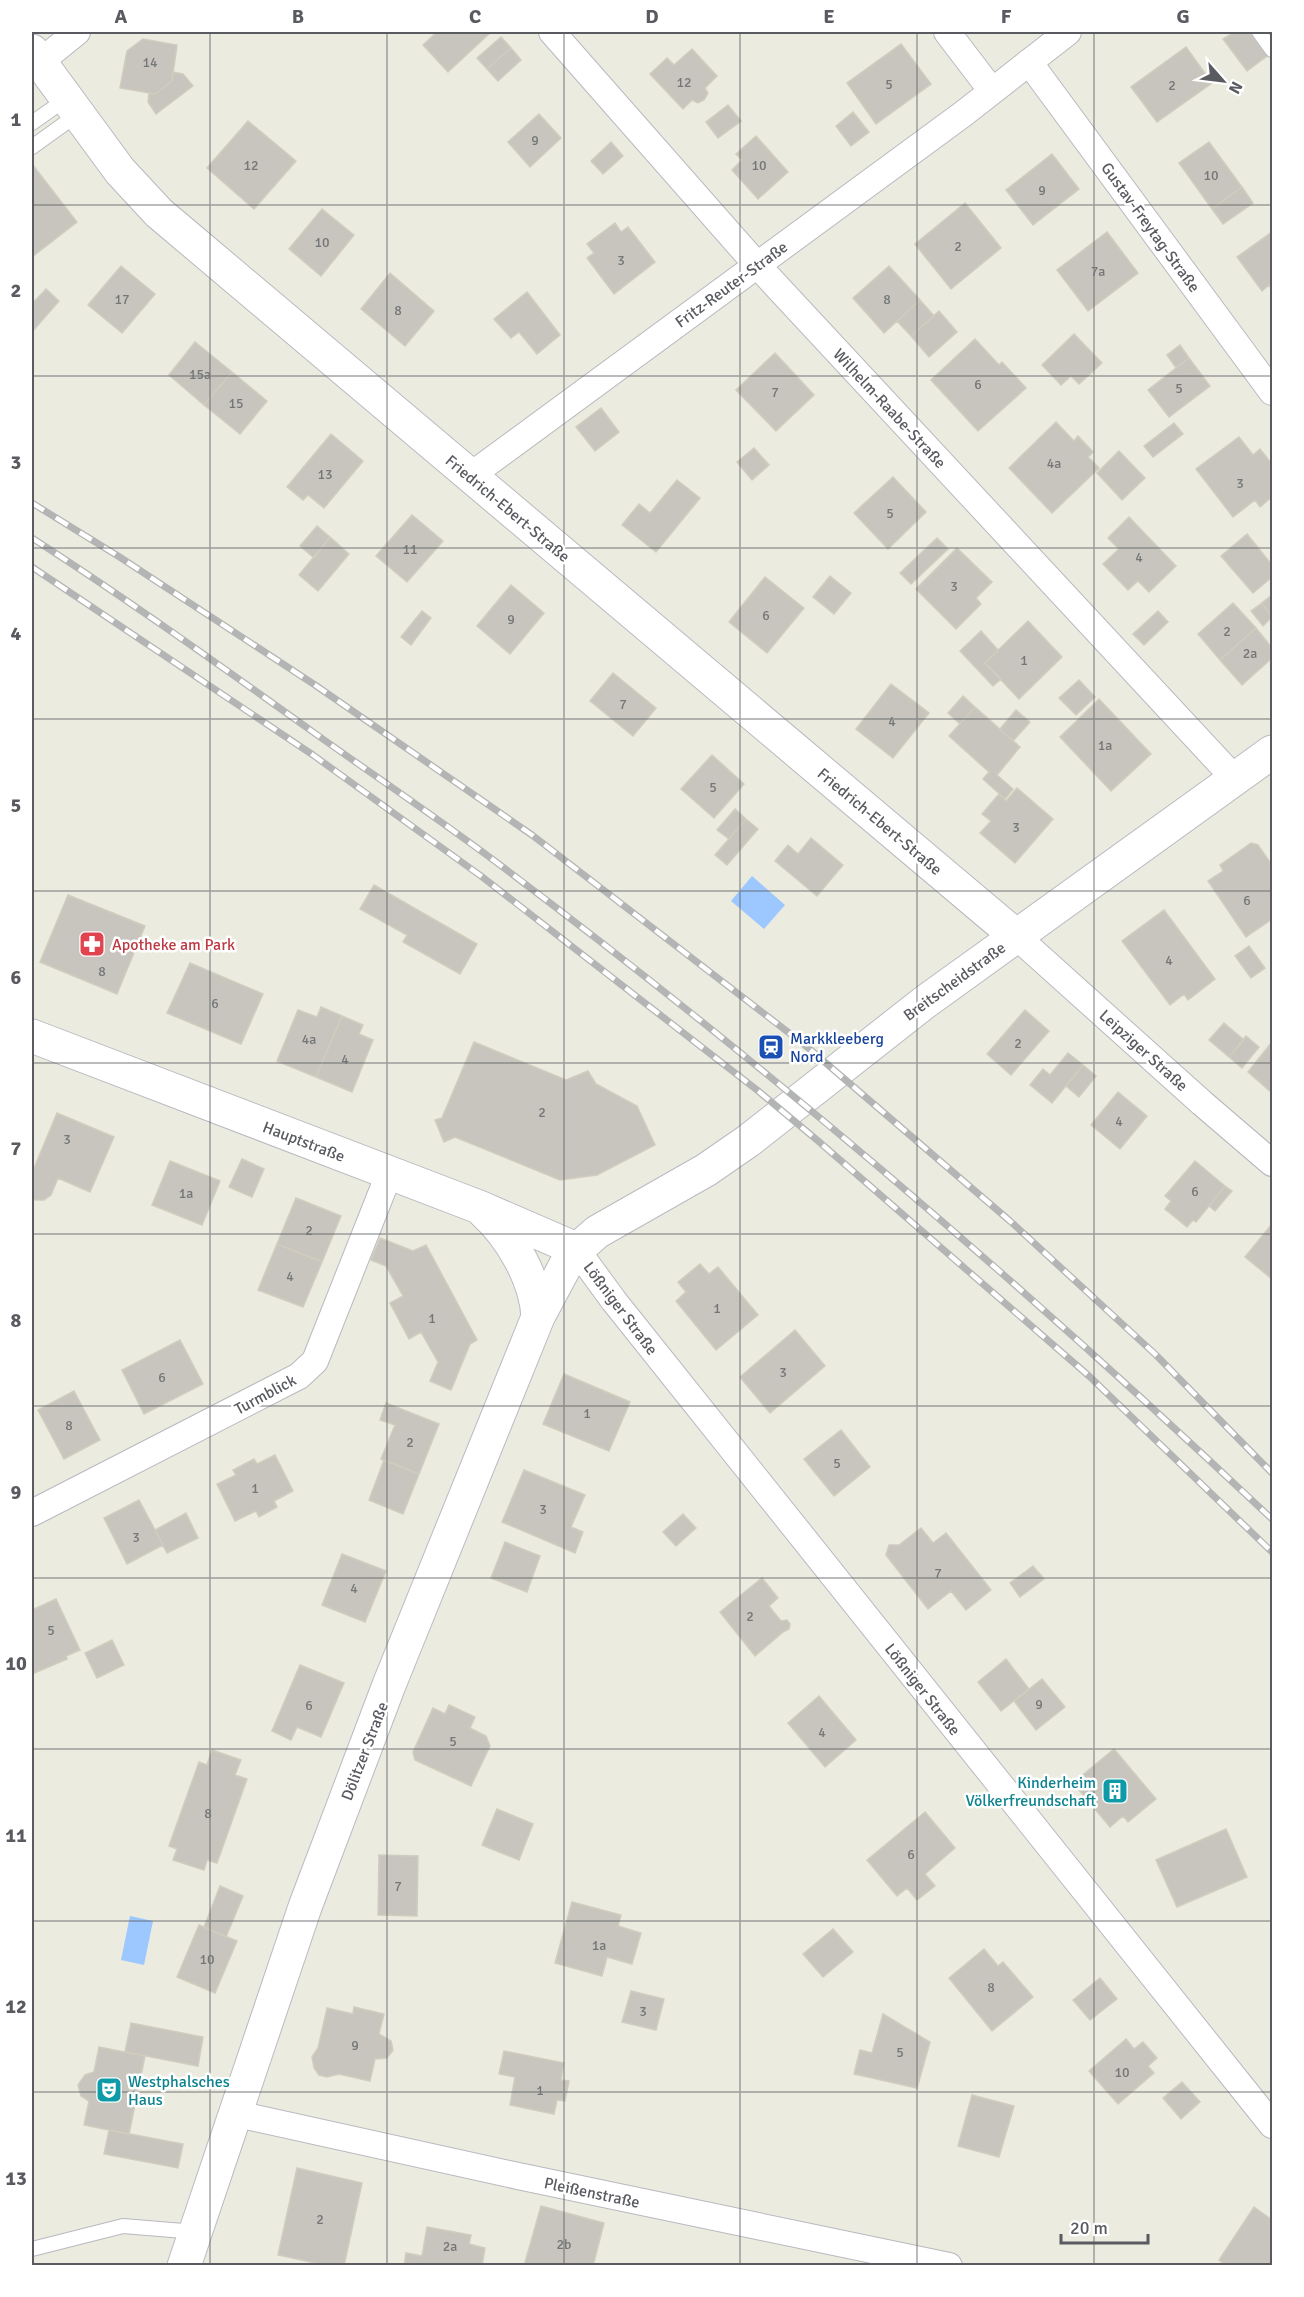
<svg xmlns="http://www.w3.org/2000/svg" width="1304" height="2297" font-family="Signika,sans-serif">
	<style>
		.water { fill: #9dc7ff }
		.building { fill: #c7c5bd; stroke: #d1cdbe; stroke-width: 1.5 }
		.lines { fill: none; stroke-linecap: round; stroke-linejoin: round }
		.service-casing { stroke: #b8b9bf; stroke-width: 16 }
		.minor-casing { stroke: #b8b9bf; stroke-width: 28 }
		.tertiary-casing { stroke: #b8b9bf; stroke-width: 35 }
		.secondary-casing { stroke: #b9bbc2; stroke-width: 35 }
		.service { stroke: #fff; stroke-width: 14 }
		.minor { stroke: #fff; stroke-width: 26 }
		.tertiary { stroke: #fff; stroke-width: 33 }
		.secondary { stroke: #fff; stroke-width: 33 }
		.rail-casing { stroke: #b3b4b4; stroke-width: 7 }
		.rail { stroke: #fff; stroke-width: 4.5; stroke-dasharray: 14; stroke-linecap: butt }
		.grid { fill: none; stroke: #595b61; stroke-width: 1.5; stroke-opacity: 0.55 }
		.labels { text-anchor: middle; stroke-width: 5; stroke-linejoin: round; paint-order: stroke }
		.number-label { font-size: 14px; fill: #747678 }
		.street-label { font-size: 16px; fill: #595b61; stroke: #fff }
		.health-label { font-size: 16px; fill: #be3a42; stroke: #fff; text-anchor: start }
		.transit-label { font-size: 16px; fill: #164399; stroke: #fff; text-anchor: start }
		.culture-label { font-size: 16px; fill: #0d838f; stroke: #fff; text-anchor: end }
		.neatline { fill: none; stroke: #595b61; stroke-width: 2 }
		.grid-label { font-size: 20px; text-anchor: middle; font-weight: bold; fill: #595b61 }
	</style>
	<rect width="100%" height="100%" fill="#ecebe0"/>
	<path class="water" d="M752,876L785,905L764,929L731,901Z
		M130,1916L153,1921L144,1965L121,1960Z"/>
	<path class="building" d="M437,32H491L448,72L423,45Z
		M1235,32H1249L1267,56L1247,71L1223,39Z
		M501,37L511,48L487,69L477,58Z
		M143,39L177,45L172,81L155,94L120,88L127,51Z
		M901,44L931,84L876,124L847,83Z
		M1186,47L1212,83L1157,122L1131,87Z
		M511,48L521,60L498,81L487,69Z
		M692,49L717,76L705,88L708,93L704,100L698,103L692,100L683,109L650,74L667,58L674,65Z
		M173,72L183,74L193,86L156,114L148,102L149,93L155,94L172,81Z
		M728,105L741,121L718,138L706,122Z
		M853,112L869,132L851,146L836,126Z
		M539,114L561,138L530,167L508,142Z
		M248,121L296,161L254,209L207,168Z
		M756,136L788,172L758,199L732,170L742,160L736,154Z
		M611,142L623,156L603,174L591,161Z
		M1209,142L1242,187L1212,209L1179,163Z
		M1052,154L1079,189L1033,225L1006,190Z
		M32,164L77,222L32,257Z
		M1242,187L1253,203L1223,224L1212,209Z
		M965,203L1001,248L951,289L915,244Z
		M322,209L354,235L321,276L289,249Z
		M615,223L621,232L628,227L655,262L614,294L587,258L594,253L587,244Z
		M1107,232L1138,273L1088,311L1057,270Z
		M1272,232V289L1269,285L1262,291L1237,257Z
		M121,266L155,294L122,333L88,305Z
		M889,266L920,300L884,333L853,298Z
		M390,273L434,311L405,346L361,309Z
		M46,289L59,301L32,332V304Z
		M527,292L560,335L537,354L519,332L511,338L494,319Z
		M920,300L934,316L911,336L897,321Z
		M939,311L957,332L929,357L911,336Z
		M1074,334L1102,363L1079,384L1071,376L1061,385L1042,365Z
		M975,339L999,365L1002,362L1026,388L978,431L931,380Z
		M195,342L232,372L204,405L169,375Z
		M1180,345L1189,358L1176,368L1167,355Z
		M775,353L814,395L776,431L736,390Z
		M1189,358L1210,386L1169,417L1148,390Z
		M232,372L267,401L240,434L204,405Z
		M601,408L619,432L595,451L576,427Z
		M1056,422L1074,441L1078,436L1093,452L1088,457L1099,468L1052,513L1009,468Z
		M1174,423L1183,434L1153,457L1144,446Z
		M331,434L363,461L324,508L308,495L303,500L287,487Z
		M1239,437L1253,455L1260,449L1272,464V497L1260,507L1255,500L1233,517L1196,469Z
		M754,448L769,465L752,480L737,462Z
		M1119,451L1145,478L1122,500L1097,473Z
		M893,477L926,512L888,549L854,513Z
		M677,480L700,498L656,552L622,525L639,504L650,513Z
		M412,515L443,541L407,582L376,556Z
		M1129,517L1176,566L1149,592L1138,581L1128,590L1103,564L1119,549L1108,538Z
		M317,526L330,537L314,558L300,546Z
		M1247,534L1272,565V577L1253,593L1221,556Z
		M330,537L349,554L318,591L299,575Z
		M937,538L948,549L911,584L900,573Z
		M957,548L992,582L976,598L981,604L956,629L916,589Z
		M830,576L851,593L834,614L813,597Z
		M765,577L804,608L767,653L729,622Z
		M511,585L544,613L510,654L477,626Z
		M1272,595V617L1262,603Z
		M1233,603L1256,628L1220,660L1198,634Z
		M1262,603L1272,617L1263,626L1251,611Z
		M422,611L431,618L411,645L401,637Z
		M1158,611L1168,622L1144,645L1133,634Z
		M1028,621L1062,657L1019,699L985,663Z
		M1256,628L1272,648V658L1242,685L1220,660Z
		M981,631L998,650L985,663L1001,679L993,686L960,651Z
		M613,673L656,708L633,736L590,701Z
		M1079,680L1095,697L1076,715L1059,698Z
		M891,684L929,713L893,758L856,729Z
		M963,696L975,707L960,724L948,713Z
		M1099,699L1151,754L1111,791L1060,737Z
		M975,707L1020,747L997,775L1013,789L1005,799L983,779L989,772L949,736Z
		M1016,710L1030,722L1013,741L1000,729Z
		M712,755L744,784L714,818L681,789Z
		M1017,788L1053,819L1015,863L980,833L991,821L982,814L999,794L1006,801Z
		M735,809L746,819L729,839L717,830Z
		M746,819L758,829L727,865L715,855Z
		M811,838L843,865L817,896L775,861L788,845L798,854Z
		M1251,843L1258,845L1272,865V919L1246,937L1208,881L1223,871L1220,865Z
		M374,885L477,944L460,974L403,942L407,935L360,909Z
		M68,895L145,926L117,994L40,962Z
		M1164,910L1215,979L1188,1000L1184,994L1170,1005L1122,941Z
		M1249,946L1265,968L1251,978L1235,956Z
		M190,963L263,994L241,1044L167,1013Z
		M321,1007L342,1016L316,1077L277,1061L298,1010L317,1017Z
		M1025,1010L1049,1031L1011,1075L987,1054Z
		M342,1016L363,1025L359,1034L373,1040L352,1092L316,1077Z
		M1224,1023L1244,1040L1229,1057L1209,1040Z
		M1246,1036L1259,1047L1242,1068L1229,1057Z
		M474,1042L566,1080L588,1071L596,1084L637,1106L655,1145L597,1175L560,1180L455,1137L444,1142L435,1120L442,1118Z
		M1272,1042V1093L1248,1072Z
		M1068,1053L1083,1065L1052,1103L1030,1085L1043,1069L1050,1075Z
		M1083,1065L1096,1076L1079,1097L1066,1086Z
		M1118,1092L1147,1116L1120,1149L1091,1125Z
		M57,1113L114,1137L90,1192L58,1178L51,1195L44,1200H35L32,1198V1173Z
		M242,1159L264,1169L252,1197L229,1187Z
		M170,1161L220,1181L202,1225L152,1205Z
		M1195,1161L1225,1186L1196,1222L1193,1220L1187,1227L1165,1209L1171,1201L1165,1196Z
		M1225,1186L1232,1191L1215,1211L1209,1206Z
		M296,1198L341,1216L322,1262L277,1244Z
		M1272,1224V1279L1245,1257Z
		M380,1238L413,1251L426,1245L477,1340L470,1344L451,1390L430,1381L438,1362L421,1332L409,1339L390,1303L403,1296L386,1266L371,1260Z
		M277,1244L322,1262L303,1307L258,1290Z
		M700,1264L709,1274L718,1267L758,1315L716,1350L676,1301L686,1292L678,1282Z
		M795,1330L825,1366L770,1413L740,1377Z
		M180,1340L203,1384L144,1414L122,1370Z
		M564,1374L630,1402L609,1451L543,1424Z
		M74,1391L100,1440L64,1459L38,1410Z
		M386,1403L439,1424L419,1474L381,1459L395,1425L380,1420Z
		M841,1430L870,1467L834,1496L804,1459Z
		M275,1455L293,1491L274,1501L277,1507L259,1517L256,1511L235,1521L217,1484L236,1475L233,1470L254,1459L257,1464Z
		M384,1460L419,1474L403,1514L369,1500Z
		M524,1470L585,1495L571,1527L583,1532L575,1553L502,1522Z
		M139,1500L163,1545L127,1564L104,1518Z
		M186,1513L198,1538L167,1553L155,1530Z
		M683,1514L696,1528L676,1546L663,1532Z
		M921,1528L933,1543L946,1533L991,1590L966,1610L951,1591L928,1609L886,1555L889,1545H899Z
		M505,1542L540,1556L527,1592L491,1578Z
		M342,1554L386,1571L365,1622L322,1605Z
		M1033,1566L1044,1579L1020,1597L1010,1583Z
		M762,1578L778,1598L769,1606L781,1621L787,1620L790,1624L789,1629L783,1632L755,1656L720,1612Z
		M56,1599L80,1650L66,1656L67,1659L32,1674V1610Z
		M112,1640L124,1665L97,1678L85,1653Z
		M1006,1659L1029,1689L1001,1711L978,1682Z
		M300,1665L344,1683L321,1737L297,1727L291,1740L272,1731Z
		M1042,1679L1065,1707L1036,1730L1014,1701Z
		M819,1696L856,1740L825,1767L788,1723Z
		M449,1705L475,1717L470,1728L486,1736L490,1746L471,1786L415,1760L413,1752L433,1708L445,1714Z
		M1114,1749L1156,1799L1128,1822L1123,1816L1110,1827L1073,1783Z
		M212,1750L241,1760L235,1775L247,1779L217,1863L207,1860L204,1870L173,1860L177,1849L169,1846L199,1762L207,1765Z
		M497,1809L533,1824L519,1860L482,1845Z
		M925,1812L955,1848L925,1874L935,1886L917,1900L907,1888L897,1896L867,1860Z
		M1226,1829L1247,1877L1177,1907L1156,1860Z
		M379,1855L418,1856L417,1916L378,1915Z
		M220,1886L243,1896L226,1937L204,1927Z
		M572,1902L621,1915L618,1926L641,1933L632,1964L607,1957L602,1976L555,1963Z
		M199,1925L237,1941L215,1993L177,1977Z
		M833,1929L853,1952L823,1977L803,1954Z
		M984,1949L998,1966L1003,1962L1033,1997L992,2031L949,1978Z
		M1100,1978L1117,1999L1090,2020L1073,2000Z
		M631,1991L664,1999L656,2030L622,2022Z
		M354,2007L384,2014L379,2034L391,2041L393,2050L387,2058L375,2059L370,2081L339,2074L327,2077L319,2075L314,2068L312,2057L318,2048L327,2008L353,2014Z
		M883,2014L930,2042L917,2088L854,2074L860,2050L872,2053Z
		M131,2023L203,2037L198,2066L125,2052Z
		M1126,2039L1134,2049L1143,2042L1157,2058L1148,2066L1154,2073L1118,2104L1089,2071Z
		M99,2047L145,2056L129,2134L84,2125L89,2101L81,2096L78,2085L85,2075L94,2072Z
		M504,2051L564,2063L561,2080L569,2081L565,2101L557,2100L554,2114L510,2105L515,2077L499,2074Z
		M1182,2082L1200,2102L1181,2119L1163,2098Z
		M972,2095L1014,2106L999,2157L958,2146Z
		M109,2130L183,2144L178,2168L104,2154Z
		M297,2168L362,2183L344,2266H329L278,2255Z
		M541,2206L604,2223L593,2266H524Z
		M1254,2207L1272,2220V2266H1227L1219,2260Z
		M427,2227L471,2235L469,2244L485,2248L482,2266H404L406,2253L422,2256Z"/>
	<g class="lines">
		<g class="service-casing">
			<path id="service" d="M1259,32L1272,50
				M32,123L66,99
				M32,147L78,114
				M32,2249L123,2226L196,2232"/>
		</g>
		<g class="minor-casing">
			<path id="minor" d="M552,32L757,265L1235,779
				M947,32L992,91
				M40,62L77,32
				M1029,62L1272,392
				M470,476L963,114L1068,32
				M1016,936L1202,1103L1272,1163
				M576,1249L614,1301L1272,2125
				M32,1513L299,1376L315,1361L389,1174
				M237,2114L518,2176L949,2266"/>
		</g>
		<g class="tertiary-casing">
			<path id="tertiary" d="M32,51L120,171L159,213L1016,936"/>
		</g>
		<g class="secondary-casing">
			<path id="secondary" d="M32,1036L479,1207L576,1249
				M483,1211C511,1236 536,1279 538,1317
				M184,2266L305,1907L389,1685L538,1317L571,1255L597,1232L706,1170L748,1141L925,1002L1272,752"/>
		</g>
		<use href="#service" class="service"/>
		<use href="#minor" class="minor"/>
		<use href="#tertiary" class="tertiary"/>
		<use href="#secondary" class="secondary"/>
		<g class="rail-casing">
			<path id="rail" d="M32,503L118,556L315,685L532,835L806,1046L1010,1221L1156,1355L1272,1473
				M32,538C130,601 225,669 320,737C382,781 446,824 508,871C775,1072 1029,1290 1272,1519
				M32,567L313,755L481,876L757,1090L817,1140L1089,1376L1272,1552"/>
		</g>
		<use href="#rail" class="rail"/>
	</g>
	<path class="grid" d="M210,32V2266M387,32V2266M564,32V2266M740,32V2266M917,32V2266M1094,32V2266M32,205H1272M32,376H1272M32,548H1272M32,719H1272M32,891H1272M32,1063H1272M32,1234H1272M32,1406H1272M32,1578H1272M32,1749H1272M32,1921H1272M32,2092H1272"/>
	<defs>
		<g id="pharmacy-square" transform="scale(1.35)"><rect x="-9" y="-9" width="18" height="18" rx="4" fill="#e0444e" stroke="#fff"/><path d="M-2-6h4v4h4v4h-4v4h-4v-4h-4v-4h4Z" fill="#fff"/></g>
		<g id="station-square" transform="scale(1.35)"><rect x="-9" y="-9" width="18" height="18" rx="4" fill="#1a4fb4" stroke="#fff"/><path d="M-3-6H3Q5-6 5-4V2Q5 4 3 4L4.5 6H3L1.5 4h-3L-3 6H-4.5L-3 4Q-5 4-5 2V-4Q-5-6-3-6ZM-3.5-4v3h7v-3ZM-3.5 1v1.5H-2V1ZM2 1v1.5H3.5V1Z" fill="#fff"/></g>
		<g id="building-square" transform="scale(1.35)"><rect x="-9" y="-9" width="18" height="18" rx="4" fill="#0f9aa8" stroke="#fff"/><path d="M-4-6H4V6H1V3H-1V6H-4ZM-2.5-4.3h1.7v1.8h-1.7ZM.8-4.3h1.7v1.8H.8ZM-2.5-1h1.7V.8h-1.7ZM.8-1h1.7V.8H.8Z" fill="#fff"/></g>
		<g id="theatre-square" transform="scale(1.35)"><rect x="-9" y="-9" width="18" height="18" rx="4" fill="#0f9aa8" stroke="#fff"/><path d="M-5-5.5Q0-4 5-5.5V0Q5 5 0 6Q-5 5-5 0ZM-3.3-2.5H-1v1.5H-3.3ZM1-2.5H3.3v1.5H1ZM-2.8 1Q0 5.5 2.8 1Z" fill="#fff"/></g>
	</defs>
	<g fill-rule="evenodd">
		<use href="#pharmacy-square" x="92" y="944"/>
		<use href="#station-square" x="771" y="1047"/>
		<use href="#building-square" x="1115" y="1791"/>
		<use href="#theatre-square" x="109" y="2090"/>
	</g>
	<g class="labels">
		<g class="number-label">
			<text x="150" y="67">14</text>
			<text x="684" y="87">12</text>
			<text x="889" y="89">5</text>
			<text x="1172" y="90">2</text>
			<text x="535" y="145">9</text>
			<text x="251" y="170">12</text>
			<text x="759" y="170">10</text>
			<text x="1211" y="180">10</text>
			<text x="1042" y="195">9</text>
			<text x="322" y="247">10</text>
			<text x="958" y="251">2</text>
			<text x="621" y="265">3</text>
			<text x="1098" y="276">7a</text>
			<text x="122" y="304">17</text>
			<text x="887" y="304">8</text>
			<text x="398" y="315">8</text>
			<text x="200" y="379">15a</text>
			<text x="978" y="389">6</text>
			<text x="1179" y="393">5</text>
			<text x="775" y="397">7</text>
			<text x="236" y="408">15</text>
			<text x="1054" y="468">4a</text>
			<text x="325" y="479">13</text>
			<text x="1240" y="488">3</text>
			<text x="890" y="518">5</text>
			<text x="410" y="554">11</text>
			<text x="1139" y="562">4</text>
			<text x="954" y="591">3</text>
			<text x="766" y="620">6</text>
			<text x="511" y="624">9</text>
			<text x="1227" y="636">2</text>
			<text x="1250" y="658">2a</text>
			<text x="1024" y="665">1</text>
			<text x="623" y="709">7</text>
			<text x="892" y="726">4</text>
			<text x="1105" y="750">1a</text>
			<text x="713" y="792">5</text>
			<text x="1016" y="832">3</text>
			<text x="1247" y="905">6</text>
			<text x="1169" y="965">4</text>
			<text x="102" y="976">8</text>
			<text x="215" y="1008">6</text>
			<text x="309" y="1044">4a</text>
			<text x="1018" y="1048">2</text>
			<text x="345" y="1064">4</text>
			<text x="542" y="1117">2</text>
			<text x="1119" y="1126">4</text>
			<text x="67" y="1144">3</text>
			<text x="1195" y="1196">6</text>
			<text x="186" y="1198">1a</text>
			<text x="309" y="1235">2</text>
			<text x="290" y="1281">4</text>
			<text x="717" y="1313">1</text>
			<text x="432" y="1323">1</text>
			<text x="783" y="1377">3</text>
			<text x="162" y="1382">6</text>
			<text x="587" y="1418">1</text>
			<text x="69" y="1430">8</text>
			<text x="410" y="1447">2</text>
			<text x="837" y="1468">5</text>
			<text x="255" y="1493">1</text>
			<text x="543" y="1514">3</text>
			<text x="136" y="1542">3</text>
			<text x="938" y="1578">7</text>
			<text x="354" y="1593">4</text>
			<text x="750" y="1621">2</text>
			<text x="51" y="1635">5</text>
			<text x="1039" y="1709">9</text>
			<text x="309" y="1710">6</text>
			<text x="822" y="1737">4</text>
			<text x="453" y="1746">5</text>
			<text x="208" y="1818">8</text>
			<text x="911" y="1859">6</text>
			<text x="398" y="1891">7</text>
			<text x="599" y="1950">1a</text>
			<text x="207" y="1964">10</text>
			<text x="991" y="1992">8</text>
			<text x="643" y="2016">3</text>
			<text x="355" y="2050">9</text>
			<text x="900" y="2057">5</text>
			<text x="1122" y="2077">10</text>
			<text x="540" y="2095">1</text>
			<text x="320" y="2224">2</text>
			<text x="564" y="2249">2b</text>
			<text x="450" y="2251">2a</text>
		</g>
		<g class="street-label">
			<text transform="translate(1151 227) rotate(54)" y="6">Gustav-Freytag-Straße</text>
			<text transform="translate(731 284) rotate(-36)" y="6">Fritz-Reuter-Straße</text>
			<text transform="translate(890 408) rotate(47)" y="6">Wilhelm-Raabe-Straße</text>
			<text transform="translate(508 508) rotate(40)" y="6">Friedrich-Ebert-Straße</text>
			<text transform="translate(880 821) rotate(40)" y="6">Friedrich-Ebert-Straße</text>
			<text transform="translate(954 981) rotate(-36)" y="6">Breitscheidstraße</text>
			<text transform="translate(1144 1050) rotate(42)" y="6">Leipziger Straße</text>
			<text transform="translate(304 1141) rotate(21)" y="6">Hauptstraße</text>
			<text transform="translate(621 1308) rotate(53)" y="6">Lößniger Straße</text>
			<text transform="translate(265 1394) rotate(-28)" y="6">Turmblick</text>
			<text transform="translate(923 1689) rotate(52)" y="6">Lößniger Straße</text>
			<text transform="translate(364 1751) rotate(-69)" y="6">Dölitzer Straße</text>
			<text transform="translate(592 2192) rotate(12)" y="6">Pleißenstraße</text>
		</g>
		<g class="health-label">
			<text x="112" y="950">Apotheke am Park</text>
		</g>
		<g class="transit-label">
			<text x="790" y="1044">Markkleeberg<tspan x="790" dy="18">Nord</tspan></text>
		</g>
		<g class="culture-label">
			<text x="1096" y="1788">Kinderheim<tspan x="1096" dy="18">Völkerfreundschaft</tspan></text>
			<text x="128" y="2087" text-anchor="start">Westphalsches<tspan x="128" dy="18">Haus</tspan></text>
		</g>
	</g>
	<rect width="1304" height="2297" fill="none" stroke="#ffffff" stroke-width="66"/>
	<g transform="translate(1223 81) rotate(118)" stroke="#ffffff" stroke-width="4.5" paint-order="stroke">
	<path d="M0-4.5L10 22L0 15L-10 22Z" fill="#595b61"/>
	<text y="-9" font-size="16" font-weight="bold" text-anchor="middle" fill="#595b61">N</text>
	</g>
	<path d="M1061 2234v9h87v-9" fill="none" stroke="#595b61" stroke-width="3"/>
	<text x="1070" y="2234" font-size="18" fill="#595b61" stroke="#ffffff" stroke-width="4.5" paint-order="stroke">20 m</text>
	<rect x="33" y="33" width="1238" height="2231" class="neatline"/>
	<g class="grid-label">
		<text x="121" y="23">A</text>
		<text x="298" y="23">B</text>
		<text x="475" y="23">C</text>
		<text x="652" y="23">D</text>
		<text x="829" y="23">E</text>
		<text x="1006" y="23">F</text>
		<text x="1183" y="23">G</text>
		<text x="16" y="126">1</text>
		<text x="16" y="297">2</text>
		<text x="16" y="469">3</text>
		<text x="16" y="640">4</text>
		<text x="16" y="812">5</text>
		<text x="16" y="984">6</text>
		<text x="16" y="1155">7</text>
		<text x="16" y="1327">8</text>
		<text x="16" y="1499">9</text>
		<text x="16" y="1670">10</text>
		<text x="16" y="1842">11</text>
		<text x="16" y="2013">12</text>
		<text x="16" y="2185">13</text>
	</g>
</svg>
